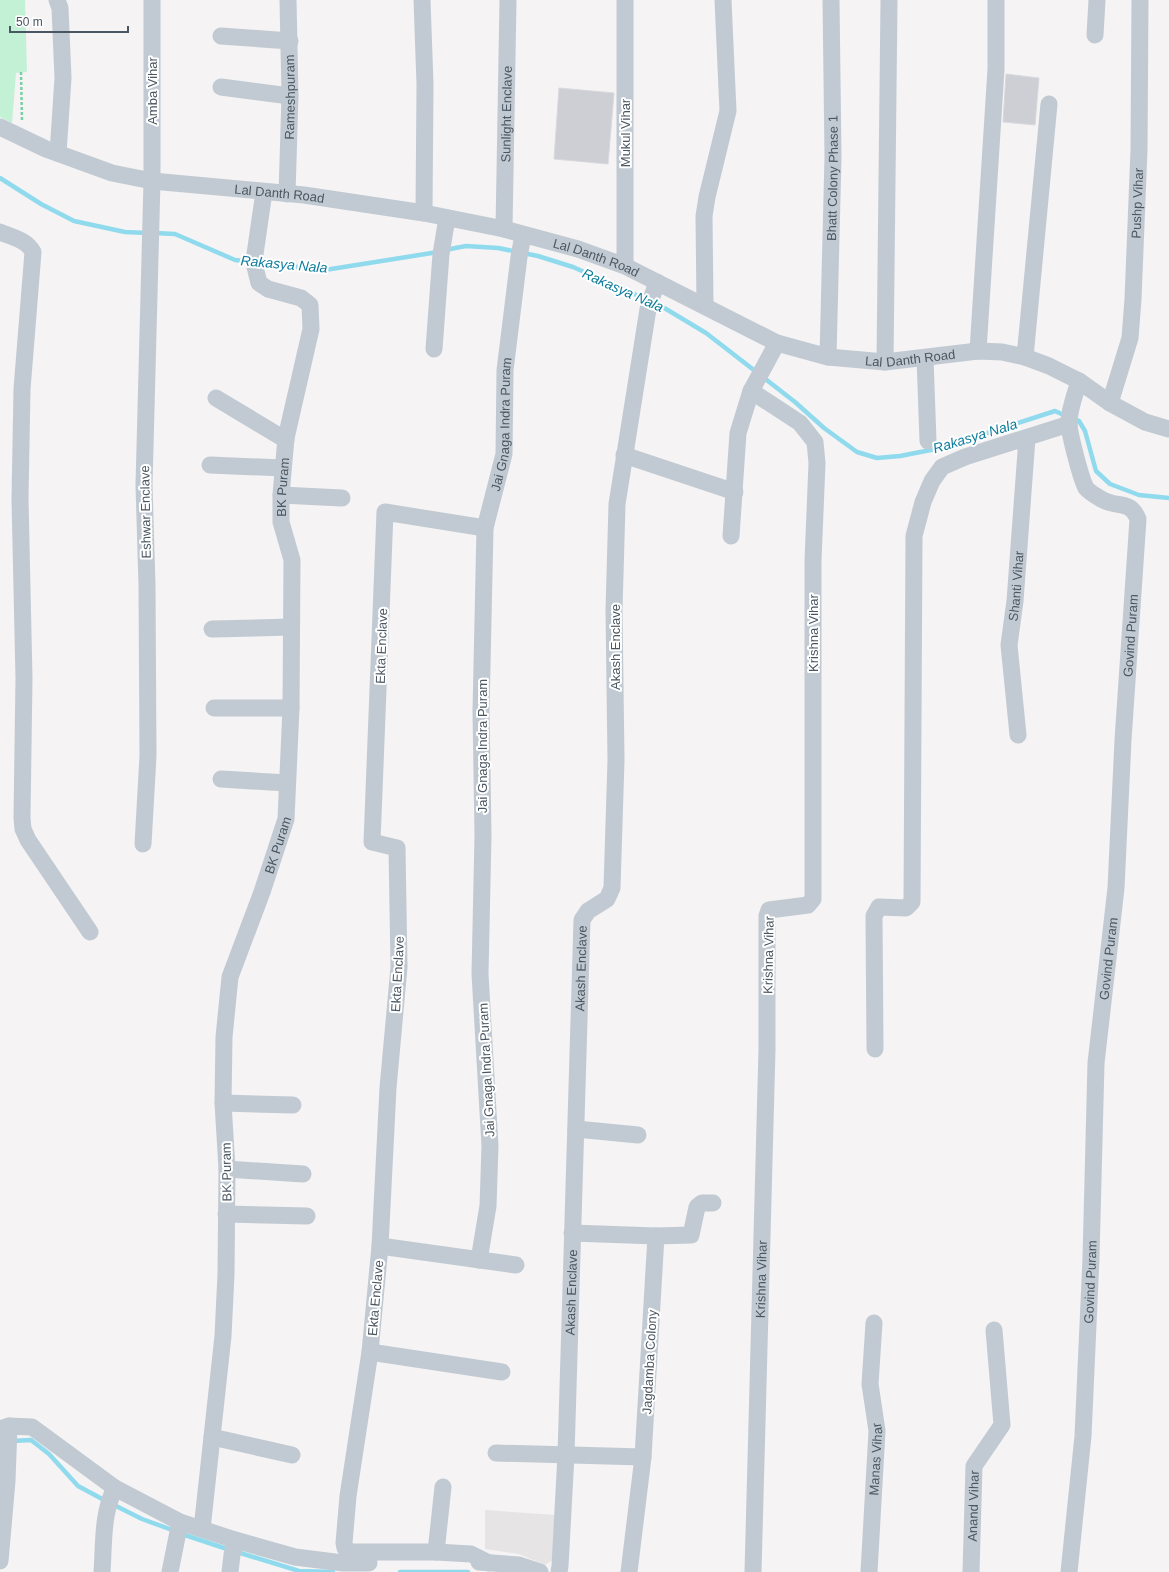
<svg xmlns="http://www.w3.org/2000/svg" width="1169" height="1572" font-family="Arial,sans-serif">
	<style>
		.education { fill: #e6e4e5 }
		.green { fill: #c3f1d5 }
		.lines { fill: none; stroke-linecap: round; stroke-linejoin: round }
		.stream { stroke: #90daee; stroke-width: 4.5 }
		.building { fill: #cdcfd5; stroke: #d7d9de }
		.path { stroke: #7ad0a6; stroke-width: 2.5; stroke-dasharray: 3 2; stroke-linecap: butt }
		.minor { stroke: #c1cad2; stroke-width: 17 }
		.labels { text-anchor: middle; stroke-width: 4; stroke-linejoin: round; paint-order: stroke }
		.street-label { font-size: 13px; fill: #4a5661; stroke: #fff }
		.water-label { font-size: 14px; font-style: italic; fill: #0c7c9b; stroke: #fff }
	</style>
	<rect width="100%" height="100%" fill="#f5f3f3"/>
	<path class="education" d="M485,1510L555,1515L553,1560L545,1565L519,1554L485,1549Z"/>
	<path class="green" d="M0,0H25L27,72L16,73L12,123L0,117Z"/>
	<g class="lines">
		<path class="stream" d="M0,178L41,204L74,221L125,232L147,233
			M155,233L175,234L235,260L325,270L438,252
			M445,250L466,246L498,248L538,256L573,267L661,306L706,333L795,402L824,428L857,452L877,458L900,456L941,448L1055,411L1066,416
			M1073,419L1079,421L1085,431L1096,471L1110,484L1139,495L1169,498
			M12,1441L31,1440L49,1454L78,1486L106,1501
			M112,1504L142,1519L175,1531
			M182,1534L230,1550
			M237,1552L299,1571L333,1572
			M400,1572H468"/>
	</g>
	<path class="building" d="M1006,74L1039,78L1035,125L1003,122Z
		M559,88L614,93L608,164L554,159Z"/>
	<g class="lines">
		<path class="path" d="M21,72L22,121"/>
		<g class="minor">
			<path d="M57,0L60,8L63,78L58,153"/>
			<path d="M422,0L425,84L424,213"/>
			<path d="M625,0V266"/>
			<path d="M1095,35L1097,0"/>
			<path d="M221,36L290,41"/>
			<path d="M221,87L290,96"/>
			<path id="s1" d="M0,127L46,149L112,173L152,181L304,195L424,213L504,229L578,249L625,266L777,343L828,357L885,362L978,351L1002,352L1025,357L1049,366L1079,381L1110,403L1145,422L1169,429"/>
			<path id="s2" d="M287,194L290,96L288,0"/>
			<path id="s3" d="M504,229L508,0"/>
			<path d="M0,232C12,237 27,240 33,252L22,389L20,499L24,678L22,818L23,829L28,840L90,932"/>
			<path d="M705,305L704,216L707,197L728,111L723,0"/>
			<path d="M434,349L441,254L447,218"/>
			<path d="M978,351L996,69V0"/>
			<path id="s4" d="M828,357L833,157L831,0"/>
			<path d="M1025,357L1049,104"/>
			<path d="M925,358L928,441"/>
			<path d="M885,362L889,0"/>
			<path d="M216,398L286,440"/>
			<path id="s5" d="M1110,403L1130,338L1133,299L1139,150L1140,0"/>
			<path d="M624,455L735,492"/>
			<path d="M210,465L283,468"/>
			<path d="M281,495L342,498"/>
			<path d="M485,528L385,512L372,842L397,848L399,967L388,1088L380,1246L370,1352L348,1496L344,1543L345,1548L349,1552H436L471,1554L489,1563"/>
			<path d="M731,536L738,433L751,391"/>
			<path d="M212,629L291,627"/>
			<path d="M214,708H291"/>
			<path id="s6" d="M1018,735L1009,645L1015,601L1027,438"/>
			<path d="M221,779L287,783"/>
			<path d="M143,844L148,756L147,585L144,485L152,181V0"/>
			<path d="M875,1049L874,916L879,907L906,908L912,902L914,536L923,502L932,481L942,467L965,457L1069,424"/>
			<path d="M223,1103L293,1105"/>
			<path d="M576,1129L638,1135"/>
			<path d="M227,1169L303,1174"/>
			<path d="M226,1214L307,1216"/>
			<path d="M572,1233L656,1236L643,1457L629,1572"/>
			<path d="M656,1236L691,1235L697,1207L702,1203H713"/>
			<path d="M380,1246L516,1265"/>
			<path id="s7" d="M479,1260L488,1206L490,1146L480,974L483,835L481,711L485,528L504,454L505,370L519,257L523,235"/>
			<path d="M370,1352L502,1372"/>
			<path d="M0,1429L9,1426L32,1427L115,1488L180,1522L235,1540L295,1557L343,1563H369"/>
			<path d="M212,1437L292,1455"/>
			<path d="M496,1453L643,1457"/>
			<path id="s8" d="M202,1529L223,1336L226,1274L227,1169L223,1103L224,1037L230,977L262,892L286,819L291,708L292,560L281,522V495L286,438L311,329L310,305L301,298L268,289L259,283L255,267V254L264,192"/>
			<path d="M436,1552L443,1487"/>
			<path d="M0,1561L7,1481L9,1426"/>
			<path d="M479,1562L519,1565L540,1572"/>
			<path d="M102,1572C104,1544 102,1513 115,1488"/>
			<path d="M170,1572L180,1522"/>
			<path d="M230,1572L232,1555L235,1540"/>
			<path id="s9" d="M559,1572L560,1566L566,1455L582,920L588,911L607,899L612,888L616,760L614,610L617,504L648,309L657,282"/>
			<path id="s10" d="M753,1572L767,1049V916L769,910L808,905L813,899V561L817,463L815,442L800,423L751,391L777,343"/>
			<path id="s11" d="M869,1572L877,1431L870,1384L874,1323"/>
			<path id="s12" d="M971,1572L974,1466L1002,1425L994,1330"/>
			<path id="s13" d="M1069,1572L1083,1436L1091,1258L1096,1063L1116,888L1123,740L1138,519C1130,500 1119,508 1103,500C1098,497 1090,493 1086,488C1081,479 1069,433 1069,423C1069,409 1075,395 1079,381"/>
		</g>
	</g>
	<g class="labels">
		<g class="street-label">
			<text transform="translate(152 91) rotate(-90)" y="5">Amba Vihar</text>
			<text dy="5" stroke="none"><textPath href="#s2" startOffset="97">Rameshpuram</textPath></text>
			<text dy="5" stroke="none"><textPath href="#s3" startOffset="115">Sunlight Enclave</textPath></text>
			<text transform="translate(625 133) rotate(-90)" y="5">Mukul Vihar</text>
			<text dy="5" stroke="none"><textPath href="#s4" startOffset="179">Bhatt Colony Phase 1</textPath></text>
			<text dy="5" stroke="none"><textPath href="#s1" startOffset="290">Lal Danth Road</textPath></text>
			<text dy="5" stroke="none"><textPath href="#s5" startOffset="203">Pushp Vihar</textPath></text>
			<text dy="5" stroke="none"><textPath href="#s1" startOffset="614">Lal Danth Road</textPath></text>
			<text dy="5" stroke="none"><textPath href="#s1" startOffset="950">Lal Danth Road</textPath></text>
			<text dy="5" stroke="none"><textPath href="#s7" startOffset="839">Jai Gnaga Indra Puram</textPath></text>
			<text dy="5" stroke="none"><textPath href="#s8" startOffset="1055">BK Puram</textPath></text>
			<text transform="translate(145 512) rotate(-91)" y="5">Eshwar Enclave</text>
			<text dy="5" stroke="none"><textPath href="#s6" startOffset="150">Shanti Vihar</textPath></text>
			<text transform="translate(813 633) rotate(-90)" y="5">Krishna Vihar</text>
			<text dy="5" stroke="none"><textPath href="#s13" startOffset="939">Govind Puram</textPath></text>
			<text transform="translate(381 646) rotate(-88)" y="5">Ekta Enclave</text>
			<text transform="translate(615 647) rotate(-90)" y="5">Akash Enclave</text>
			<text transform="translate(482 746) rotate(-90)" y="5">Jai Gnaga Indra Puram</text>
			<text dy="5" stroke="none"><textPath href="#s8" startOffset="694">BK Puram</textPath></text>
			<text transform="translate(768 955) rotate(-89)" y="5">Krishna Vihar</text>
			<text dy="5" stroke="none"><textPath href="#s13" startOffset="615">Govind Puram</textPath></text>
			<text dy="5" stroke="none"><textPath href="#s9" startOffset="604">Akash Enclave</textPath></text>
			<text transform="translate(397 974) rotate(-87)" y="5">Ekta Enclave</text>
			<text transform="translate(486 1070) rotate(-93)" y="5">Jai Gnaga Indra Puram</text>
			<text transform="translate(226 1172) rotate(-91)" y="5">BK Puram</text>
			<text dy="5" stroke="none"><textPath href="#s10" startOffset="293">Krishna Vihar</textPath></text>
			<text dy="5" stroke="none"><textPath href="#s13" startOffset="291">Govind Puram</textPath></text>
			<text dy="5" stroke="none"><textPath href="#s9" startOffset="280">Akash Enclave</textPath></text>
			<text transform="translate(375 1298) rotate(-85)" y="5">Ekta Enclave</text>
			<text transform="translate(649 1362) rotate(-87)" y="5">Jagdamba Colony</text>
			<text dy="5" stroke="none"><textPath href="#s11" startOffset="113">Manas Vihar</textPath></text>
			<text dy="5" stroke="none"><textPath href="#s12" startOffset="66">Anand Vihar</textPath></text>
		</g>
		<g class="water-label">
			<text transform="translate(284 264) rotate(5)" y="5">Rakasya Nala</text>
			<text transform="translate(623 290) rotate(24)" y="5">Rakasya Nala</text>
			<text transform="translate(975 436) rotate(-17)" y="5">Rakasya Nala</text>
		</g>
	</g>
	<path d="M10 26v6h118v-6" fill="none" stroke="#4a5661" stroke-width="2"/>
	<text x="16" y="26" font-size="12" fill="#4a5661" stroke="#ffffff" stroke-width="3" paint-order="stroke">50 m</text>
</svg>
